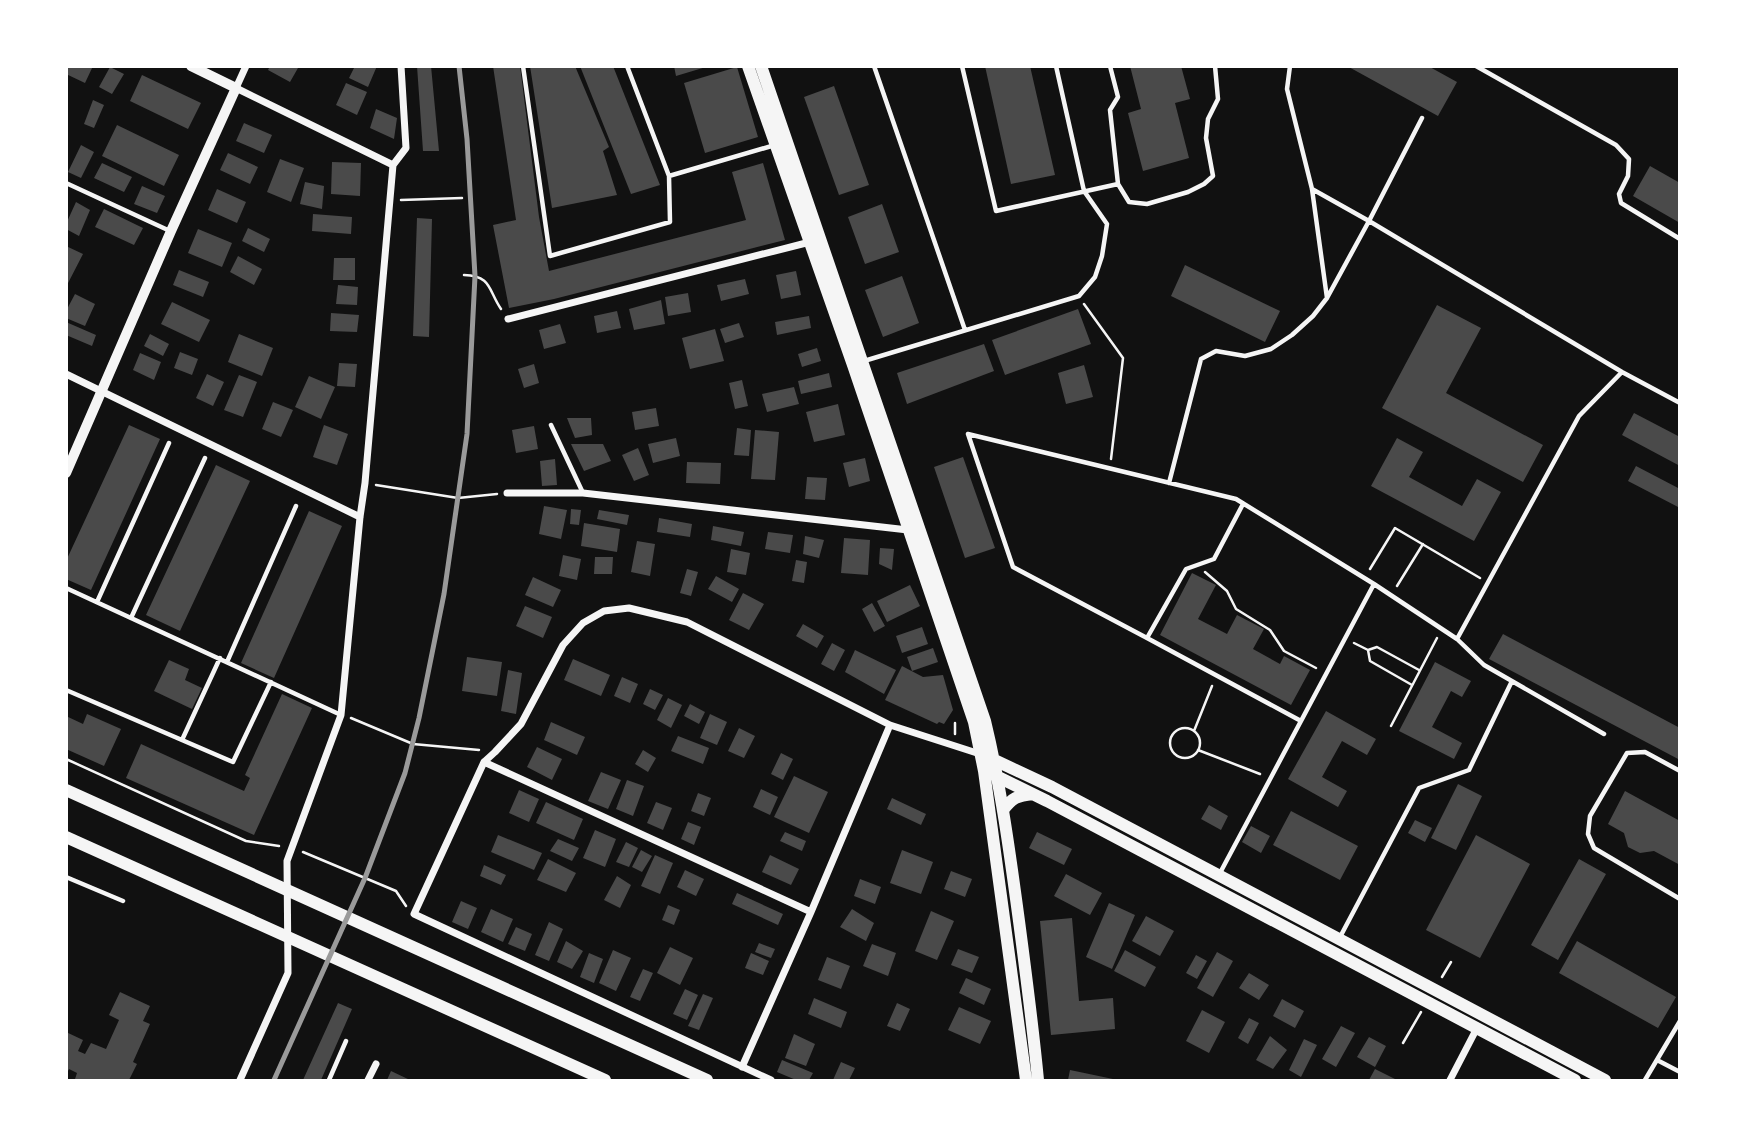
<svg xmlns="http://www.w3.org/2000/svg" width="1746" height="1147" font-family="Arial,sans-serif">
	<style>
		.building { fill: #4a4a4a }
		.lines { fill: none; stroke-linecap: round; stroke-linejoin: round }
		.path { stroke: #f5f5f5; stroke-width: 2.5 }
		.service { stroke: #f5f5f5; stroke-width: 4.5 }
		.minor { stroke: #f5f5f5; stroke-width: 7 }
		.tertiary { stroke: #f5f5f5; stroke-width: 10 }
		.secondary { stroke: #f5f5f5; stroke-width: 12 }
		.primary { stroke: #f5f5f5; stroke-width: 12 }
		.rail { stroke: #9a9a9a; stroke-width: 5 }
	</style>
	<rect width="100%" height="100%" fill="#111"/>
	<path class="building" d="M66,66H93L85,83L66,74Z
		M270,66H295L298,68L290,82L268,70Z
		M355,66H377L368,87L349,78Z
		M417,66H431L439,151H423Z
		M493,66H520L539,217L549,271L746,220L732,172L763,163L785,240L554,299L509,308L493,225L516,220Z
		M530,66H575L609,147L603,151L617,195L552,208Z
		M580,66H613L660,185L631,194Z
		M674,66H706V67L676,76Z
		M985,66H1030L1055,175L1011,184Z
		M1130,66H1181L1190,99L1175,103L1189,158L1143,171L1128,113L1141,109Z
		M1347,66H1428L1457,82L1438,116Z
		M110,67L124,74L112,94L99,87Z
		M737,67L758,137L705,153L684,83Z
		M142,75L201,103L188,129L130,101Z
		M346,83L367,92L357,115L336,105Z
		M834,86L869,185L839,195L804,97Z
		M93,100L104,105L94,128L84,124Z
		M376,109L397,118L394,139L370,128Z
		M244,123L272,135L264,153L236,141Z
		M117,125L179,155L164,186L102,156Z
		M81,145L94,152L81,178L68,172Z
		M228,153L258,167L250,184L220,170Z
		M280,159L304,168L291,202L267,192Z
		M332,162L361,163L360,196L331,194Z
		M102,163L132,177L124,192L94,178Z
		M1650,166L1680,183V223L1633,196Z
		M305,182L324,186L322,209L300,204Z
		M142,186L165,196L157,213L134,204Z
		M217,189L246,202L237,223L208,210Z
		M76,202L90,210L79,236L66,229V224Z
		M882,204L899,252L865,264L848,217Z
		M104,209L143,228L134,245L95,227Z
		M313,214L352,217L351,234L312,231Z
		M417,218L432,219L429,337L413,336Z
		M248,228L270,239L264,252L242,241Z
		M198,229L232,243L222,267L188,253Z
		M66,246L83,254L66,287Z
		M238,256L262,269L254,285L230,272Z
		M334,258H355V280H333Z
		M1185,265L1280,311L1265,342L1171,296Z
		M179,270L209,282L203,297L173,285Z
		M796,271L801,295L781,299L776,275Z
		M902,276L919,323L883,337L865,290Z
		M745,279L749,294L721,301L717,285Z
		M338,285L358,287L357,305L336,304Z
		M688,293L691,312L668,316L665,297Z
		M75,294L95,304L85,326L66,318V311Z
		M661,300L665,324L634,330L629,309Z
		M172,302L210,320L199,342L161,324Z
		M1437,305L1481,328L1446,393L1543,445L1523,482L1382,408Z
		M1078,309L1091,344L1005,375L992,340Z
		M617,311L621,328L597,333L594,316Z
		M331,313L359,315L357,332L330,331Z
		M809,316L811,328L777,335L775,322Z
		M66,322L96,335L92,346L66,335Z
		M739,323L744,337L725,343L720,329Z
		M560,324L566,343L544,349L539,330Z
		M715,329L724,361L690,369L682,338Z
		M150,334L169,344L163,356L144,346Z
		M239,334L273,348L262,376L228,362Z
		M984,344L994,371L907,404L897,373Z
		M817,348L821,361L802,367L798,354Z
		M180,352L198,359L192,375L174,368Z
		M140,353L161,362L154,380L133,370Z
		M339,363L357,364L355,387L337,386Z
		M534,364L539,383L524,388L518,369Z
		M1084,365L1093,397L1066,404L1058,373Z
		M829,373L832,387L801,394L798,381Z
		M207,374L224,382L213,406L196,398Z
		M239,375L257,382L243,417L224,410Z
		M309,376L335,387L321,419L295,407Z
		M742,380L748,406L735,409L729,383Z
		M794,387L799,404L767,412L762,394Z
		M273,402L293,410L281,437L262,429Z
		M838,404L845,435L814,442L806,412Z
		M656,408L659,426L635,430L632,412Z
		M1634,413L1680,437V466L1622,435Z
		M567,418H591L592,435L575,438Z
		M129,425L160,439L91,590L66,579V561Z
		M324,425L348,434L337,465L313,457Z
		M534,426L538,449L516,453L512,430Z
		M737,428L751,430L749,456L734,455Z
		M755,430L779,432L775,480L751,479Z
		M676,438L680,456L653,463L648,444Z
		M1397,438L1423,452L1409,477L1462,506L1477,479L1501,492L1474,541L1371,486Z
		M571,444H603L611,461L584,471Z
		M638,448L649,475L634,481L622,455Z
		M963,457L995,548L965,558L934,467Z
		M865,458L870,481L849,487L843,463Z
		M555,459L557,485L542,486L540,461Z
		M687,462L721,463L720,484L686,483Z
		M216,465L250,481L180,631L146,615Z
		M1636,466L1680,489V508L1628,481Z
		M807,477L827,478L825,500L805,499Z
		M544,506L567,510L561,539L539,534Z
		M571,509L581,510L579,525L570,524Z
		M599,510L629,515L627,525L597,519Z
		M309,511L342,526L274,678L241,663Z
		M659,518L692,524L690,537L657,532Z
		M584,523L620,529L617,552L581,546Z
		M713,526L744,532L741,546L711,540Z
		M768,532L793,535L790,553L765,549Z
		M805,536L824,540L819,558L803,554Z
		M844,538L870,540L868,575L841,573Z
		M637,541L655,544L650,576L631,572Z
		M880,548L894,549L892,570L879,564Z
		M731,549L750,553L746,575L727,572Z
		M563,555L581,559L577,580L559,576Z
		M595,557H613L612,574H594Z
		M796,560L807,562L804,583L792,581Z
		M687,569L698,572L691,596L680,593Z
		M1192,573L1216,585L1198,619L1227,634L1237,615L1264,629L1253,649L1280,664L1284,656L1310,670L1291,705L1160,635Z
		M716,576L739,589L732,602L708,589Z
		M533,577L561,590L553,607L525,595Z
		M910,585L920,606L887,622L877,601Z
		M743,593L764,604L749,630L729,620Z
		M872,603L885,626L874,632L862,609Z
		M525,606L552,617L543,638L516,626Z
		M803,624L824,636L817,648L796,636Z
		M922,627L928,644L902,653L896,636Z
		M1503,634L1680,728V760L1489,659Z
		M832,643L845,650L834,671L821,664Z
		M933,648L938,662L912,671L907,657Z
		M855,650L896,670L884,694L845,672Z
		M467,657L502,662L497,696L462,691Z
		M573,659L610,675L601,696L564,680Z
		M169,660L189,669L185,680L202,688L192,709L154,691Z
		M1435,662L1471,681L1462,697L1451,691L1432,727L1462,743L1454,759L1399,731Z
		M902,666L923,677L943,675L953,710L944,724L939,722L937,724L885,700Z
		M508,670L522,673L516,714L501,711Z
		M622,677L638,684L630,703L614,696Z
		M650,689L663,695L655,710L643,704Z
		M282,694L312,708L254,835L126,778L141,744L244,791L250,778L245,775Z
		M668,698L682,705L671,728L657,720Z
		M690,704L705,712L699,724L684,716Z
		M1326,711L1376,739L1367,755L1342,741L1322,777L1347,791L1338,807L1288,779Z
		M87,714L121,729L104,766L66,749V716L83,724Z
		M710,714L727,722L717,745L700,738Z
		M551,722L585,737L577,755L544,740Z
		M739,728L755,736L744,758L728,751Z
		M678,736L709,748L703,764L671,751Z
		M537,747L562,759L552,780L527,767Z
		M643,750L656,758L648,772L635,764Z
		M781,753L793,759L783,780L771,774Z
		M601,772L621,780L608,809L588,801Z
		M794,776L828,792L809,833L774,817Z
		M627,780L644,786L633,816L616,809Z
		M1458,784L1482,796L1456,850L1431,838Z
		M761,789L778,797L770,815L753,807Z
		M519,790L539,799L529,822L509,813Z
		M1625,791L1680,821V865L1654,851L1640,853L1628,847L1624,833L1608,824Z
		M698,793L711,798L704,816L691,811Z
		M892,798L926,814L921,825L887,809Z
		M546,802L583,819L574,840L536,823Z
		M656,802L672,808L663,830L647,823Z
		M1209,805L1228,816L1221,830L1201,819Z
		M1291,811L1358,846L1340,880L1273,845Z
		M1415,820L1432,828L1425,842L1408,833Z
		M688,822L701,827L694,845L681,839Z
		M1251,826L1270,836L1261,853L1242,842Z
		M595,830L616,839L605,867L583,858Z
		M785,832L806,841L802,851L780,841Z
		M1037,832L1072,849L1064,865L1029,848Z
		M498,835L542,853L534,870L491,852Z
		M1476,835L1530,864L1480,958L1426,930Z
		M558,839L579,848L572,861L550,851Z
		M626,842L638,848L629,867L616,862Z
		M641,850L652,856L642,872L632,867Z
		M902,850L933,862L921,894L890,883Z
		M655,855L673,863L660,894L641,886Z
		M770,855L799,869L791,885L762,872Z
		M548,859L576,873L566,892L537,880Z
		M1579,859L1606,874L1558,960L1531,945Z
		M484,865L506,875L501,885L480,876Z
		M685,870L704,879L696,896L677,887Z
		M951,871L972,879L965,897L944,889Z
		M1066,874L1102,893L1090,915L1054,896Z
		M617,876L631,885L620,908L604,900Z
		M860,879L881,887L875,904L854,896Z
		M737,893L783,914L778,925L732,904Z
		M461,901L477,908L468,929L452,922Z
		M1109,903L1135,915L1112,969L1086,957Z
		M668,905L680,910L674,925L662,920Z
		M491,909L513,919L503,942L481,932Z
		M852,909L874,923L866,941L840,927Z
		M931,911L954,921L937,960L915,951Z
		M1146,916L1174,931L1160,956L1132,941Z
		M1072,918L1079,1001L1113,998L1115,1029L1051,1035L1040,921Z
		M549,922L563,929L549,961L535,955Z
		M516,927L532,934L525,951L508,944Z
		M566,941L583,951L572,969L557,962Z
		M1577,941L1676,997L1658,1028L1559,973Z
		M759,943L775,949L771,958L755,952Z
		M872,944L896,953L888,976L863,966Z
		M670,947L693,958L680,985L657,973Z
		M958,949L979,957L972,973L951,965Z
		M613,950L631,958L616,991L599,983Z
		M1125,950L1156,967L1145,987L1114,971Z
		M1217,952L1233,961L1213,997L1197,988Z
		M589,953L603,959L594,983L580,977Z
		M751,953L769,961L763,975L745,968Z
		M1196,955L1207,961L1197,979L1186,973Z
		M827,957L850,966L841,989L818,980Z
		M643,969L653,973L640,1001L630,997Z
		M1249,973L1269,985L1259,1000L1239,988Z
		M966,978L991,989L984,1005L959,993Z
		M685,989L698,995L687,1020L673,1014Z
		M120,992L150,1006L143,1021L150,1024L133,1062L137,1064L129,1080H78L75,1079L77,1073L69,1069L66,1075V1032L83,1040L78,1051L85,1054L91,1043L106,1049L119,1020L109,1015Z
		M703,994L713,998L699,1030L688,1026Z
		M814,998L847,1012L841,1028L808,1014Z
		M1282,999L1304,1011L1295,1028L1273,1016Z
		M338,1003L352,1009L321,1080H303Z
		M897,1003L910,1009L900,1031L887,1026Z
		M959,1007L991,1021L980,1044L948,1030Z
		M1202,1010L1225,1022L1209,1053L1186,1041Z
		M1249,1018L1259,1023L1248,1044L1238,1038Z
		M1341,1026L1355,1033L1336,1067L1322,1059Z
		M794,1034L815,1044L806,1066L785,1058Z
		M1270,1036L1287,1050L1273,1069L1256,1060Z
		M1369,1037L1386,1046L1375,1067L1357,1057Z
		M1304,1039L1317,1045L1301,1077L1289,1070Z
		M782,1060L813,1073L809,1080H796L777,1072Z
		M841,1062L855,1068L849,1080H833Z
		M1375,1069L1397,1080H1369Z
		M1070,1070L1113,1079V1080H1068Z
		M391,1071L410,1080H387Z"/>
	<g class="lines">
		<path class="path" d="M401,200L462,198
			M464,275C492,276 488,290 501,309
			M1084,304L1123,358L1111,459
			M376,485L458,498L497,494
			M1370,569L1395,528L1480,578
			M1205,572L1227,591L1236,609L1270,630L1284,651L1316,668
			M1397,586L1423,544
			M1354,643L1368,650L1377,647L1419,670
			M1368,650L1370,661L1412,685
			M351,718L413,744L479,750
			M1391,726L1437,638
			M1170 743a15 15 0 1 1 30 0a15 15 0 1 1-30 0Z
			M1194,731L1212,686
			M955,734V723
			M1198,750L1260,774
			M66,759L246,841L279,846
			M303,852L396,891L406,906
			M1442,977L1451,962
			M1403,1043L1421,1012"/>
		<path class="service" d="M523,66L550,256L670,222L669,176L627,66
			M874,66L965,330
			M962,66L996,211L1118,184
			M1110,66L1118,97L1110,110L1118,184L1129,202L1147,204L1188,192L1204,184L1213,176L1206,138L1208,119L1218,99L1215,66
			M1290,66L1287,89L1312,189L1327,298L1369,221L1312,189
			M1476,66L1616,145L1629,159L1628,176L1619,194L1621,203L1680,239
			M1422,118L1369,221L1622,372L1680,403
			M669,176L775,145
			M66,183L170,231
			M864,361L1079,296L1095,277L1102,256L1107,224L1084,191L1056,66
			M551,425L583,493
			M968,434L1236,499L1374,584L1457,639L1484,665L1604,734
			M968,434L1013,567L1147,638
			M1169,483L1201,359L1216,351L1245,356L1271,349L1292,335L1313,316L1327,298
			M1243,504L1214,559L1186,569L1147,638L1301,721
			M66,588L341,715
			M97,602L169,443
			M131,618L205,458
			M1457,639L1579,416L1622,372
			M227,662L296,506
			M66,690L233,762L271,682
			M182,740L220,658
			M1680,771L1645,752L1627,753L1590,816L1588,834L1594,848L1680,899
			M1220,873L1374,584
			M66,877L123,901
			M1339,939L1419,788L1469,770L1512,681
			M1657,1060L1680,1072
			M329,1080L346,1041
			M1645,1080L1680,1021"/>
		<path class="minor" d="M246,66L236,88L393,165
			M508,319L810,242
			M66,374L360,517
			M507,493H583L908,530
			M484,762L811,912
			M742,1067L811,912L890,725
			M240,1080L288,973L287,861L341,715L360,517L365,483L393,165L406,148L401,66
			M368,1080L376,1064
			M771,1080L414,914L484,762L495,752L521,724L563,645L583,623L604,611L629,608L687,622L890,725L980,754
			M1450,1080L1477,1028"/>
		<path class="tertiary" d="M66,473L171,231L236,88L191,66"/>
		<path class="secondary" d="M748,66L853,365L974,722L984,771L1026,1080
			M761,66L985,721C1001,787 1010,854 1019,921C1026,974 1033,1027 1038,1080
			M988,757L1052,787L1605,1080
			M994,775L1047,801L1575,1080
			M1003,810C1013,797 1017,796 1033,794"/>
		<path class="primary" d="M66,790L707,1080
			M66,837L605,1080"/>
		<path class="rail" d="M274,1080L365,878L405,773L419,718L444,594L467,434L475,276L467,139L459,66"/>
	</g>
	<rect width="1746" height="1147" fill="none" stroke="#ffffff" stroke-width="136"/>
</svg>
